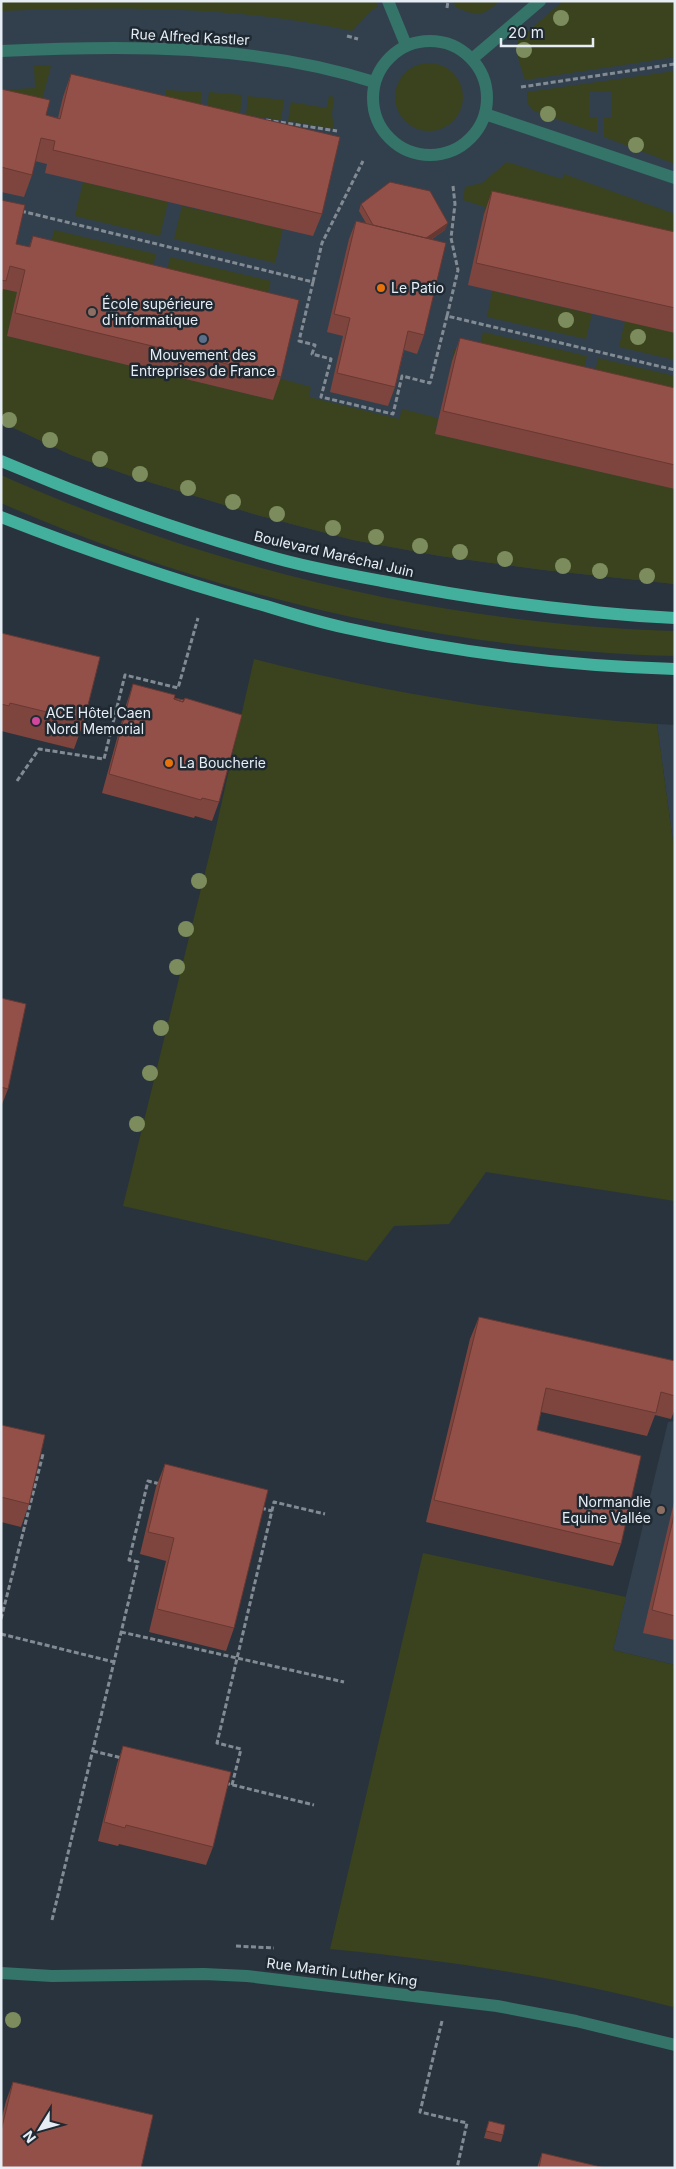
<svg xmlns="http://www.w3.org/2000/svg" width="676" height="2169" font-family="Inter,sans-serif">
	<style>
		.built { fill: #32404e }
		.green { fill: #3a431d }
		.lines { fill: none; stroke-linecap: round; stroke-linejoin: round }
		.path { stroke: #828b93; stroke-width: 3; stroke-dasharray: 5 2.5; stroke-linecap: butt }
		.minor { stroke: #357468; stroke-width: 12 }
		.major { stroke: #43b09d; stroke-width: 12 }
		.tree { fill: #7c8c5d }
		.wall { fill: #7e453e }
		.shaded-wall { fill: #673832 }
		.building { fill: #935048; stroke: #673832 }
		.food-dot { fill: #e8710a; stroke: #1f2932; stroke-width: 2 }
		.education-dot { fill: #8d6e63; stroke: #1f2932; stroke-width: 2 }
		.service-dot { fill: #5c6f8a; stroke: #1f2932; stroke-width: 2 }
		.hotel-dot { fill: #d1479c; stroke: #1f2932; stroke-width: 2 }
		.labels { text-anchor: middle; stroke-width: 5; stroke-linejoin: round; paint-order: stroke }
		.street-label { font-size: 14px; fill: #e7edf4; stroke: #1f2932 }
		.poi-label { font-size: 14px; fill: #e7edf4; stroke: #1f2932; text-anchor: start }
	</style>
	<rect width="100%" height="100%" fill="#29333d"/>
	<path class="built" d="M1,1H675V584L544,570L440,556L353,540L257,515L136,478L71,455L1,422Z
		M657,724L675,725V856Z
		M675,1421V1665L613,1650L668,1422Z"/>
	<path class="green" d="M1,1H376L378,7L372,10L352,31C238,6 118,6 1,11Z
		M454,1H500C480,18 478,16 455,7Z
		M563,1H675V57L525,80L518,58L517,41Z
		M395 97a34 34 0 1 1 68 0a34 34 0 1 1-68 0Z
		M34,65L51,66L36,122L1,90L35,88Z
		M675,71V164L604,137V118L612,117V92H589V117L597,118V133L534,111L528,104L527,92Z
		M166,90L202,92L200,108L166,102Z
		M209,92L242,95L240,114L207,109Z
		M248,96L284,100L281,120L246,115Z
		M329,96L334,97L332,114L334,129L288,121L291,102L327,108Z
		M507,162L562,179L564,174L675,214V257L484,214L485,207L463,200L465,187L482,183Z
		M83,182L168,202L160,236L75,216Z
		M182,206L283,229L275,263L174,239Z
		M54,230L156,254L148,288L25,259L27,247L49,252Z
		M170,257L271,281L265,303L162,291Z
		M2,289L17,292L7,336L273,400L278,378L311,387L309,397L399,419L402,409L438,418L435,434L675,489V584L544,570L440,556L353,540L257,515L136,478L71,455L1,422Z
		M492,291L592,314L586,339L487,317Z
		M625,321L675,333V360L619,347Z
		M483,332L587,356L579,391L452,361L454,349L478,354Z
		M598,358L675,376V413L590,393Z
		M1,475C213,569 443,624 675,631V656C444,650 212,596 1,503Z
		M254,659C386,693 520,715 657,724L675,856V1201L486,1172L449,1224L394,1226L367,1261L123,1206L215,832Z
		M423,1553L626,1597L613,1650L675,1665V2000L673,2007C560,1977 447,1960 330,1949Z"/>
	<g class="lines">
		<path class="path" d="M447,8L448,1
			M347,36L358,39
			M521,87L675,64
			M266,120L337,131
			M453,186L455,204L451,238L458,270L447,316L675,370
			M21,211L313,282L299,341L315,345L312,354L331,359L321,397L393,414L402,376L430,383L447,316
			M313,282L322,243L363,161
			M17,781L39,749L104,759L125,675L178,688L198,618
			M261,1508L272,1511
			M1,1619L43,1454L38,1453
			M121,1632L344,1682
			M1,1634L114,1662
			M93,1751L122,1758
			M225,1783L314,1805
			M232,1785L241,1749L217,1743L274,1502L325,1514
			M52,1920L138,1562L129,1560L148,1481L160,1484
			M236,1946L274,1948
			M442,2021L420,2112L467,2123L457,2168"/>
		<path class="minor" d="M388,1L406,45
			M373 98a57 57 0 1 1 114 0a57 57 0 1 1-114 0Z
			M1,51C126,45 255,44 374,82
			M472,59L540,1
			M485,114L675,178
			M1,1973L52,1976L204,1974L247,1976L497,2006L576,2021L675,2045"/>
		<path class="major" d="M1,461C88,498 177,530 268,556C305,567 344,574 382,581C479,600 576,613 675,618
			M1,517C88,551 176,581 266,606C292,614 319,622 346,628C453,652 565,666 675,669"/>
	</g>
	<g class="tree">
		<circle cx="561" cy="18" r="8"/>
		<circle cx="524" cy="50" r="8"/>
		<circle cx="548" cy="114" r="8"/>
		<circle cx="636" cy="145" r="8"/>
		<circle cx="566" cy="320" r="8"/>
		<circle cx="638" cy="337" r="8"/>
		<circle cx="9" cy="420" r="8"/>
		<circle cx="50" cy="440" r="8"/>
		<circle cx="100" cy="459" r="8"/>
		<circle cx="140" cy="474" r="8"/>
		<circle cx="188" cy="488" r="8"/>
		<circle cx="233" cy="502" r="8"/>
		<circle cx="277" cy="514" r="8"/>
		<circle cx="333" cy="528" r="8"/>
		<circle cx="376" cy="537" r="8"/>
		<circle cx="420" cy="546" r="8"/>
		<circle cx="460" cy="552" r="8"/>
		<circle cx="505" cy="559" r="8"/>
		<circle cx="563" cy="566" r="8"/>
		<circle cx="600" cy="571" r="8"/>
		<circle cx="647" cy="576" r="8"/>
		<circle cx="199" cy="881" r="8"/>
		<circle cx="186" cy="929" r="8"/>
		<circle cx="177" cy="967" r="8"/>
		<circle cx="161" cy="1028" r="8"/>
		<circle cx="150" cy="1073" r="8"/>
		<circle cx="137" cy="1124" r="8"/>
		<circle cx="13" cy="2020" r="8"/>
	</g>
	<path class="wall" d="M71,74L322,214L313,236L45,173L47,164L35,161L32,175L24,197L1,192V89L46,115L58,118L63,97Z
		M492,191L675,232V333L468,285L484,214Z
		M1,200L16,244L29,247L33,236L281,377L273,400L7,336L17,292L3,289L1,295Z
		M361,204L445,230L432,239L424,335L417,354L404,350L395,387L388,406L330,392L343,336L327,332L349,239L356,221L366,223L359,211Z
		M460,338L675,388V489L435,434L452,361Z
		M1,633L84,721L74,749L1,731Z
		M133,684L174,698L219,802L212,821L195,816L194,818L102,793L127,702Z
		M1,998L8,1089L1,1107Z
		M479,1317L675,1361V1409L671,1419L655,1415L647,1436L541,1412L537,1430L621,1544L613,1566L426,1522L470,1339Z
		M1,1425L29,1504L21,1527L1,1522Z
		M165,1464L234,1628L226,1651L149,1632L166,1561L140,1554L156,1487Z
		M675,1498V1640L643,1633Z
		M123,1746L213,1847L206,1865L119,1844L118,1846L98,1841L117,1764Z
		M13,2082L1,2168V2121L6,2101Z
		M489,2121L503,2135L501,2142L484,2138Z
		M542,2153L605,2168H537Z"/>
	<path class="shaded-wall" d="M448,223L445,230L415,250L418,243Z"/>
	<path class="building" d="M71,74L340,137L322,214L53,150L55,141L41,138L32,175L1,167V89L50,100L46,115L60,119Z
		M390,182L430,191L448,223L426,238L373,225L361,204Z
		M492,191L675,232V308L476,263Z
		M1,200L25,205L16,244L30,247L33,236L299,300L281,377L15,313L25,270L10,266L6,281L1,280Z
		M356,221L446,243L424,335L408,331L395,387L337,373L350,318L334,314Z
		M460,338L675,388V465L443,411Z
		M1,633L100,657L84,721L10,703L9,706L1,704Z
		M133,684L175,695L174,699L183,702L185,698L242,715L219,802L202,798L201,800L109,774Z
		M174,698L184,700L183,702L174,699Z
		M1,998L26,1004L8,1089L1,1087Z
		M479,1317L675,1361V1396L661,1392L656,1413L546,1388L537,1430L641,1456L621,1544L434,1500Z
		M1,1425L45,1435L29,1504L1,1497Z
		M165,1464L268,1490L234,1628L157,1609L174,1538L148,1532Z
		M675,1511V1616L652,1610Z
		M123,1746L231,1772L213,1847L126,1825L125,1828L104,1822Z
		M13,2082L153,2115L141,2168H1V2131Z
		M489,2121L505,2125L503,2135L486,2131Z
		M542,2153L605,2168H539Z"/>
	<g class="food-dot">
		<circle cx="381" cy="288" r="5"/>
		<circle cx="169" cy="763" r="5"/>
	</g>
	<g class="education-dot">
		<circle cx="92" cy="312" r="5"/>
		<circle cx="661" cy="1510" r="5"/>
	</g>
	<circle class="service-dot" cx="203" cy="339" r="5"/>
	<circle class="hotel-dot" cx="36" cy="721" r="5"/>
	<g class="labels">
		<g class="street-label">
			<text transform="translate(190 37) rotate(3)" y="5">Rue Alfred Kastler</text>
			<text transform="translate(334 554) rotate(13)" y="5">Boulevard Maréchal Juin</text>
			<text transform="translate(342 1972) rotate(7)" y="5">Rue Martin Luther King</text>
		</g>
		<g class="poi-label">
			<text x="391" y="293">Le Patio</text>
			<text x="102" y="309">École supérieure<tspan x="102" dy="16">d'informatique</tspan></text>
			<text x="203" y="360" text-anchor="middle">Mouvement des<tspan x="203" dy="16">Entreprises de France</tspan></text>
			<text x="46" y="718">ACE Hôtel Caen<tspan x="46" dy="16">Nord Memorial</tspan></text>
			<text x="179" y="768">La Boucherie</text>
			<text x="651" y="1507" text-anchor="end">Normandie<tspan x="651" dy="16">Equine Vallée</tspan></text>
		</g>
	</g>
	<rect width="676" height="2169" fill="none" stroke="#e7edf4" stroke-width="5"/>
	<g transform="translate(40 2129) rotate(233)" stroke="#1f2932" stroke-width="4" paint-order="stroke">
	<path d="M0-4L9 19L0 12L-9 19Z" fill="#e7edf4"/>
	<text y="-8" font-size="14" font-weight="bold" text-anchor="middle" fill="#e7edf4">N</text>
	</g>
	<path d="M501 38v8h92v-8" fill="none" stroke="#e7edf4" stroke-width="2.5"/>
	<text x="508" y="38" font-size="15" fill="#e7edf4" stroke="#1f2932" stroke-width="4" paint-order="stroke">20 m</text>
</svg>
